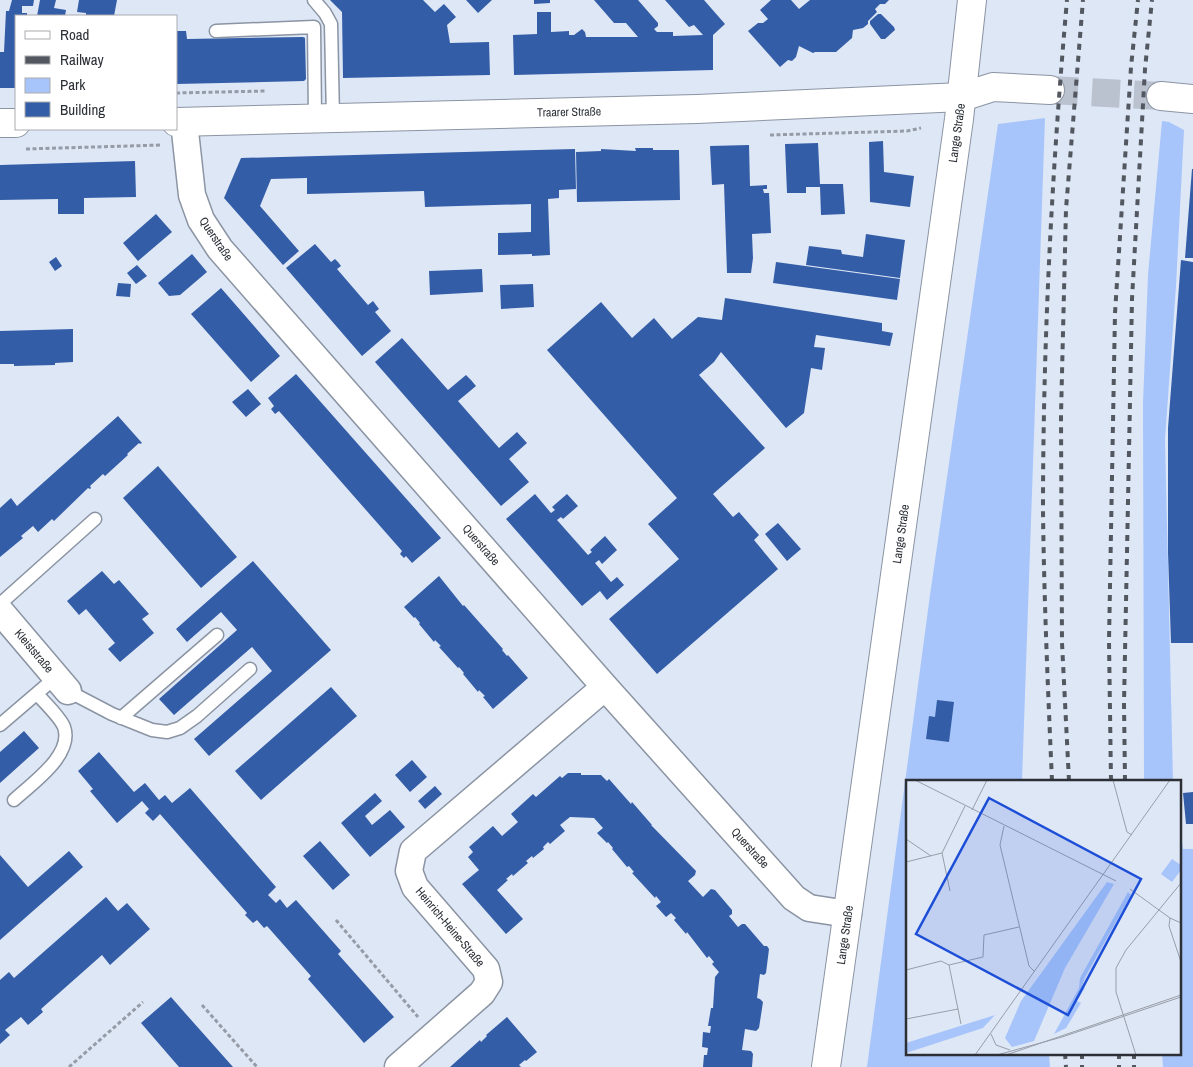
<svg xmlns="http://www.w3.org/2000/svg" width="1193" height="1067" font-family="'Archivo Narrow',sans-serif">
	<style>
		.green { fill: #a7c5fa }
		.building { fill: #345da7 }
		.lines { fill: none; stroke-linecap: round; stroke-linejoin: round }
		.tertiary-tunnel { stroke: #bac2d0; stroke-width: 28; stroke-dasharray: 28 14; stroke-linecap: butt }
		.service-casing { stroke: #8b94a2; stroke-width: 15 }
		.minor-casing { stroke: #8b94a2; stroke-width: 29 }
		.tertiary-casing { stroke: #8b94a2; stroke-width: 30 }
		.secondary-casing { stroke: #8b94a2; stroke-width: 30 }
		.path { stroke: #959ca7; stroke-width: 3; stroke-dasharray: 4 2.5; stroke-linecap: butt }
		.service { stroke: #fff; stroke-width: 12 }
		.minor { stroke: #fff; stroke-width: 26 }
		.tertiary { stroke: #fff; stroke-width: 28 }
		.secondary { stroke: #fff; stroke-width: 28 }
		.rail { stroke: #535860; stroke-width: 4; stroke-dasharray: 6 6; stroke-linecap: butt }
		.labels { text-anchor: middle; stroke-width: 5; stroke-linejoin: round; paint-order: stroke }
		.street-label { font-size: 12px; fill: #2c3036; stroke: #fff }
		.inset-road { fill: none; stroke: #979ea9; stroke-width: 1 }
		.view { fill: #1d4ed8; fill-opacity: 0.15; stroke: #1d4ed8; stroke-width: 2.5 }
		.inset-edge { fill: none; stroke: #2c3036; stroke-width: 2.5 }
	</style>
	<rect width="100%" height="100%" fill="#dee7f6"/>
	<path class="green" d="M1045,118L1022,781H907V1053H1049L1050,1067H867L930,595L998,124Z
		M1162,121L1169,122L1184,130L1176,286L1165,439L1173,781H1144L1143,403L1148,275Z
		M1179,822L1183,849H1193V1067H1163L1162,1053H1179Z"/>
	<path class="building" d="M12,0H34L33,6H22V13H27V16H16V88H0V52H4L6,11H9Z
		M40,0H56L54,8L66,10L65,16H37Z
		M79,0H117L114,16H86V13L77,12Z
		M330,0H423L435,12L444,4L456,17L447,25L450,43L489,42L490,75L343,78L342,12Z
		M466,0H492L478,13Z
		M534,0H550V3L534,4Z
		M594,0H638L658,23V26L654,29L657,32H673V36L703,35L694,25L689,27L665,0H704L725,24L713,35V70L514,75L513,35L537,34V12H551V32L569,31V35H574L582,29L585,32L586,37H638L626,23H614Z
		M771,0H791L799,9L810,0H889L885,4H880L875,9L877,12L868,21V24L863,28L853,30L852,38L836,52H815L813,53L799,46L796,57L792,61L788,60L780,67L748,31L758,23H763L768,19L760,10Z
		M878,14H881L894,27L895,30L885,39H881L870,24V21Z
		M176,31H186L187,39L303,37L305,38L306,79L304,81L176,84Z
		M883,141L884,172L914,176L910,207L870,202L869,142Z
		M818,143L820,184H843L845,214L821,215L820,187H806V193H787L785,144Z
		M749,145L750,186L767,185V189H763L764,193H769L771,233L752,234L753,258L751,273H727L724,184L712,185L710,146Z
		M635,148H653V150H679L680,200L577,202L576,152L601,151V149L636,151Z
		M575,149L576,189L559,190V198L548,199L550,255L532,256V254L498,255V233L531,232V204L425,207L424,191L307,194V178L271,179L260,206L299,251L283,265L224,198L241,158Z
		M135,161L136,197L84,198V214H58V199L0,200V165Z
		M1192,169H1193V258H1185Z
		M156,214L172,232L138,261L123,243Z
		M866,234L905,240L900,278L806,265L809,246L841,250L842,254L863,257Z
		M315,244L331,262L335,259L338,262L341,266L337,269L368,305L373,301L379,309L375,312L391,331L362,356L286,268Z
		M192,254L207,272L180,295L169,296L158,283Z
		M56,257L62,266L55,271L49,262Z
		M1181,260L1193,262V643H1171L1168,553V428Z
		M776,262L900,279L897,300L773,283Z
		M137,265L147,276L136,284L127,273Z
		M482,269L483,292L430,295L429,271Z
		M118,283L131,284L130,297L116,296Z
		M533,284L534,307L501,309L500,285Z
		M221,288L280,356L251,382L191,314Z
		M725,298L882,323V331L893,333L890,346L816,335L814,347L825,348L822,370L811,368L804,413L786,428L721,352L714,362L699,375L765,448L713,494L733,517L739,512L759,535L754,540L778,569L657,674L609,619L679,559L648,524L677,498L547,350L601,302L632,338L654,318L672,339L698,317L722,320Z
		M73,329V362L55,363V365L14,366V364H0V331Z
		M402,338L448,390L466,375L471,380L476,386L458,401L499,448L517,432L527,443L509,459L529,482L501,506L375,362Z
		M296,374L441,538L412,563L406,556L404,558L400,554L402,551L279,411L275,414L271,409L274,406L268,398Z
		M248,389L261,404L246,417L232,402Z
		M118,416L142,443L140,444L139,443L127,454L128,455L105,476L103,474L90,486L91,488L90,489L88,488L54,521L52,519L38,532L33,526L21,536L23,538L0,557V508L11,498L17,506Z
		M158,466L237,557L201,588L123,498Z
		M535,494L551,513L555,510L552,507L567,494L578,506L563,519L561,517L557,520L588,555L592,552L590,550L605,536L617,550L602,564L599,560L595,563L611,582L617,577L624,585L607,600L600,591L582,606L506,519Z
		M778,523L801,549L787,561L765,534Z
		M253,561L331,650L209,756L194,739L272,671L252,647L174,715L159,699L237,630L221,612L187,642L176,629Z
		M102,571L114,584L119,580L149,614L142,619L154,633L120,662L108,649L115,643L86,609L79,615L67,601Z
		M439,576L463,606L464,605L503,649L502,650L507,656L508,655L528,678L493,709L483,697L485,696L479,690L478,692L463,674L464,673L459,667L458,668L439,647L441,646L435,640L434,642L419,624L420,623L415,617L414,618L404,607Z
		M331,687L357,716L261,800L235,771Z
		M937,700L954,702L949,742L926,739L929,716L935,717Z
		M24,731L39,748L0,783V752Z
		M99,752L134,792L145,783L159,800L165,795L172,803L190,788L276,887L268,895L276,903L280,899L287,908L296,900L341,951L338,954L394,1017L364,1043L308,979L311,976L267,926L264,928L257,920L253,923L245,915L247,913L160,814L153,821L145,813L149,809L142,801L117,823L90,791L93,789L78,771Z
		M412,760L427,777L410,792L395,775Z
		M568,773H581V775H601L607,781L609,779L631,804L632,802L652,825H651L696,871L695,875L688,881L703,897L711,889L715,890L732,910V914L729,916L738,927L742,924H745L764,946H767L769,949L766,973L764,975L760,974L757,998L760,999L763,1002L759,1028L756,1031L745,1029L742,1050L751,1051L753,1054L752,1067H703L704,1055H707L708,1048L702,1047L703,1032L710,1033L711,1026H708L711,1008H713L715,977L719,972L712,964L714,962L709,956L707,958L687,932L686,934L674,920L676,918L671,913L666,917L656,906L661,902L656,896L655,898L632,873L634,872L629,866L627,867L612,849L613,848L608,842L607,843L597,833L603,828L594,818L570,817L560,825L565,831L550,844L548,842L543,847L544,849L533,858L532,856L526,861L528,863L513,876L512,874L506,879L508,880L497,890L523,919L506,934L462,884L479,870L468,857L473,852L469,847L493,826L502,836L518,822L511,814L533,794L536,797L560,776L562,778Z
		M435,786L442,794L425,809L418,801Z
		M1193,792V824H1186L1183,793Z
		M375,793L382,801L365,816L372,825L390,810L405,827L370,857L341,823Z
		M320,841L350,875L333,890L303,856Z
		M69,851L83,867L0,940V855L28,887Z
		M106,897L118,911L127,903L150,929L110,965L102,955L41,1009L43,1012L28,1025L21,1017L5,1030L10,1035L0,1044V980L9,972L14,978Z
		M171,997L185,1013L233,1067H179L141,1023Z
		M507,1017L537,1052L526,1061L525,1060L519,1065L521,1067H450L480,1040L481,1042L487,1036L486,1035Z"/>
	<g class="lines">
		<path class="tertiary-tunnel" d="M1050,90L1161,96"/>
		<g class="service-casing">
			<path id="service" d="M314,0L325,13L331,24L333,118
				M216,31L314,27L315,118
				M0,604L95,519
				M68,691L112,714L152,730L167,732L180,728L197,716L250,669
				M121,718L217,635
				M0,725L56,677
				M14,800C31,784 74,755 64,727C60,717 44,702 37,694"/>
		</g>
		<g class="minor-casing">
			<path id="minor" d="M184,122L192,195L201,220L220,249L605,687L794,898L809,908L848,914
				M0,611L68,691
				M398,1067L482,993L489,982L486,969L415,887L409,871L413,851L605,687"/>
		</g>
		<g class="tertiary-casing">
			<path id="tertiary" d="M1161,96L1193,99
				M176,122L697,109L962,97L993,87L1050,90
				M0,123H16"/>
		</g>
		<g class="secondary-casing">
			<path id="secondary" d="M826,1067L959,119L972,0"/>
		</g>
		<path class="path" d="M176,93L265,91
			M770,135L907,131L921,128
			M26,149L162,145
			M336,920L418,1017
			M202,1005L257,1067
			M69,1067L143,1002"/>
		<use href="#service" class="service"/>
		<use href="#minor" class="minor"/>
		<use href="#tertiary" class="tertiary"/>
		<use href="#secondary" class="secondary"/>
		<path class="rail" d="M1052,781C1048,691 1044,600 1043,510C1043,340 1052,169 1067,0
			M1069,781L1062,643L1061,415L1066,209L1083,0
			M1111,781L1109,641L1115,313L1131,67L1138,0
			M1125,781L1124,704L1132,299L1145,69L1152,0
			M1065,1053L1066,1067
			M1082,1053V1067
			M1119,1053V1067
			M1134,1053V1067"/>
	</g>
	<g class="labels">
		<g class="street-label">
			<text transform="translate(569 112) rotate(-1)" y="4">Traarer Straße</text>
			<text transform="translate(957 133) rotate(-82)" y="4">Lange Straße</text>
			<text transform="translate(216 239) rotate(56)" y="4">Querstraße</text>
			<text transform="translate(901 534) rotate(-82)" y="4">Lange Straße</text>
			<text transform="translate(481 545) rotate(49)" y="4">Querstraße</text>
			<text transform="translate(34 651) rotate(50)" y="4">Kleiststraße</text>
			<text transform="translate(750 848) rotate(48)" y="4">Querstraße</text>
			<text transform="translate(450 927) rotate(50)" y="4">Heinrich-Heine-Straße</text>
			<text transform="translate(845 935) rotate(-82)" y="4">Lange Straße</text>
		</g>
	</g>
	<g transform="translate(906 780)">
		<rect width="275" height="275" fill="#dee7f6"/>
		<path d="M266,79L275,85V90L266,102L255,94ZM201,102L208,104L159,188L128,261L106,267L99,258L115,221ZM222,112L225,115L179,197L176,206L179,208L171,221L175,223L160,248L148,254L173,208L174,198ZM89,235L77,248L0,273V263Z" fill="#a7c5fa"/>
		<path class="inset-road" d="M9,0L210,101M207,0L221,52L226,55M66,30L81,0M98,46L94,65L123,186L129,192M0,59L25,76M36,73L44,111M0,82L36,73L59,26M224,109L264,138L275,143M264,138L263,146L275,182M43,185L55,244M0,190L35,181L43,185L77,177L78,155L113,147M0,239L52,229M85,254L90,265L104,270M69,275L264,0M91,275L156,257L275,217M100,275L275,215M230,275L210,212V188L220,170L275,103"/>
		<path class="view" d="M83,18L235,99L162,235L10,154Z"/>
		<rect width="275" height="275" class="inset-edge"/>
	</g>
	<rect x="15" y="15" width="162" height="115" fill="#ffffff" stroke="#abacaf"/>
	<rect x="25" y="31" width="25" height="8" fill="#ffffff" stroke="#abacaf"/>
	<text x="60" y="40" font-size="15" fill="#2c3036">Road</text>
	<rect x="25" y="56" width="25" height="8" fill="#535860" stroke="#abacaf"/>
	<text x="60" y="65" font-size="15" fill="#2c3036">Railway</text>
	<rect x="25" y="78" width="25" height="15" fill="#a7c5fa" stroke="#abacaf"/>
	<text x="60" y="90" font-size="15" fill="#2c3036">Park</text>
	<rect x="25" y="102" width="25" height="15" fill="#345da7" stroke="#abacaf"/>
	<text x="60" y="115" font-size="15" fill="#2c3036">Building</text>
</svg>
